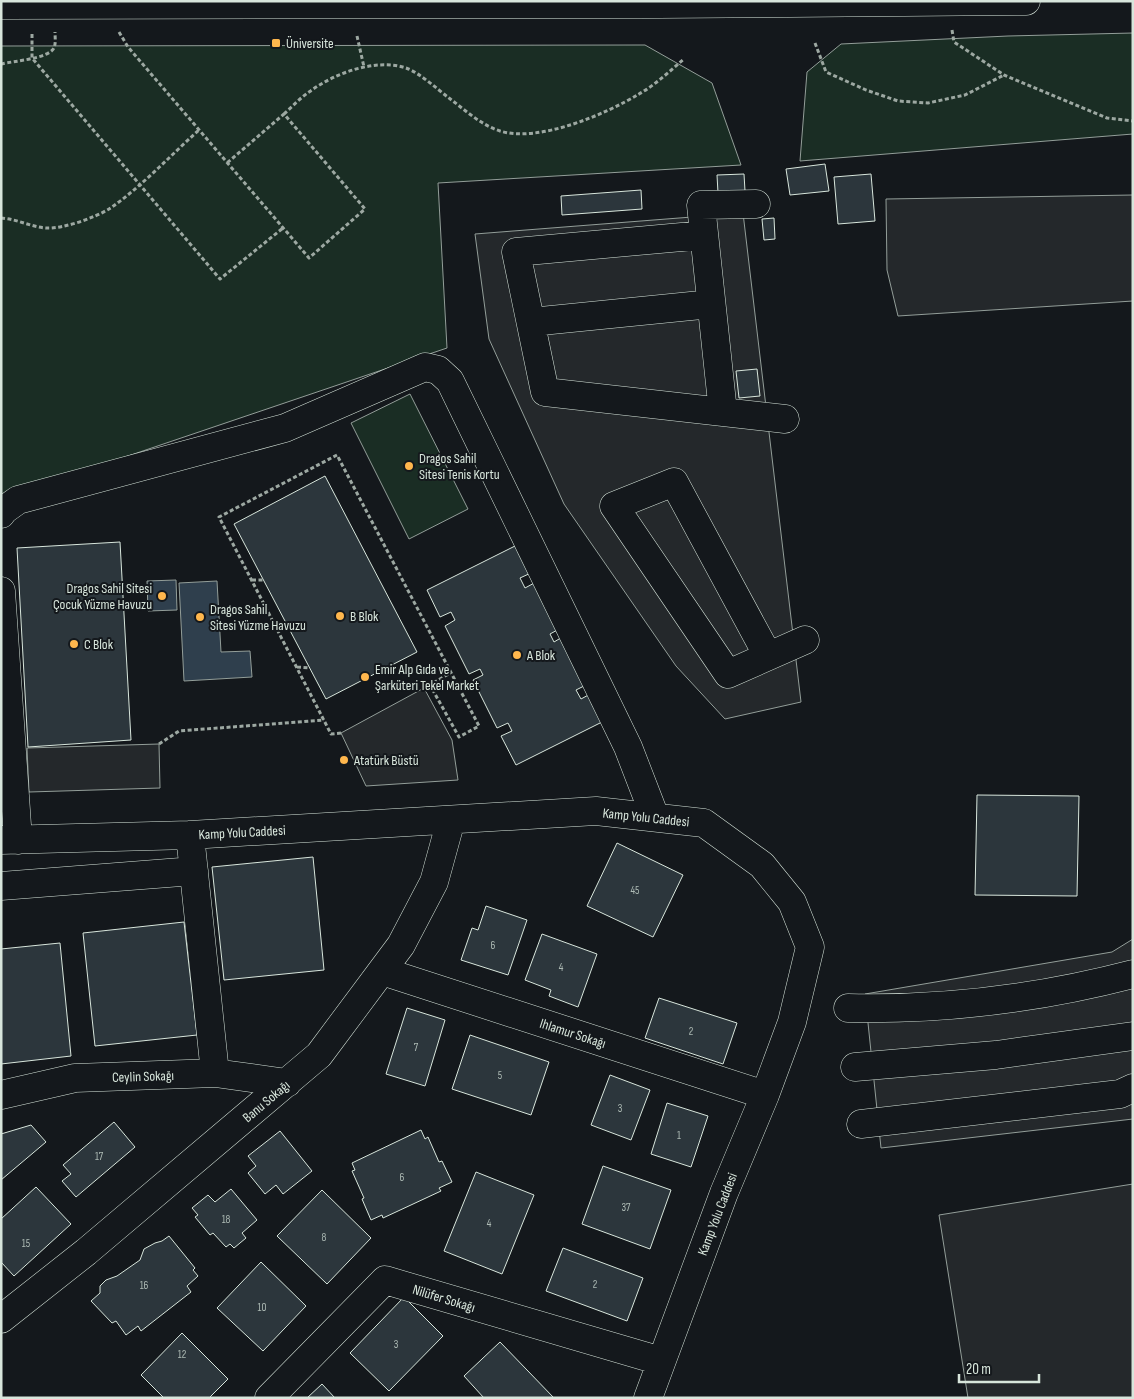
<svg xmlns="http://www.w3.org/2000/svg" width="1134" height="1399" font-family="'Sofia Sans Condensed',sans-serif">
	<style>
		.green { fill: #1a2d24; stroke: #939e99 }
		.parking { fill: #24282b; stroke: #939e99 }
		.water { fill: #2f3f4d; stroke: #939e99 }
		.building { fill: #2c363c; stroke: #d8e6dc }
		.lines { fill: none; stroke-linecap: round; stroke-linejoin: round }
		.minor-casing { stroke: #d8e6dc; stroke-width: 29 }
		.highway-casing { stroke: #d8e6dc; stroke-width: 29 }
		.path { stroke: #9da8a2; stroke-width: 3; stroke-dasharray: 4 2.5; stroke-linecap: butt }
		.minor { stroke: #14181c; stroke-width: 28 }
		.highway { stroke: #14181c; stroke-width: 28 }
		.poi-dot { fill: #ffb74d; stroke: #14181c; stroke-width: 2 }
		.labels { text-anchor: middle; stroke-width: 4; stroke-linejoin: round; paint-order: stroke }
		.number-label { font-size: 11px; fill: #adbab4 }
		.poi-label { font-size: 14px; fill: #d8e6dc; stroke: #14181c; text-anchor: start }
		.street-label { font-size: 14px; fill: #d8e6dc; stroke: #14181c }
	</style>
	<rect width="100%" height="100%" fill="#14181c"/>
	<path class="green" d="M1133,33V134L800,161L807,72L841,44L1008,36Z
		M645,45L712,83L741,165L438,183L447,348L1,499V46Z
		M410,394L468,509L409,539L351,423Z"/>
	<path class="parking" d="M1133,195V301L898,316L887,270L886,199Z
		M743,213L801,702L725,719L676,666L564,504L489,339L475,234Z
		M424,688L452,740L458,780L366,786L341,733Z
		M159,744L160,788L29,792L27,748Z
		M1133,939V1119L881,1148L865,994L1112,952Z
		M1133,1184V1398H968L939,1215Z"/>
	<path class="water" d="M176,580L177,610L148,611L147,581Z
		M217,581L221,652L250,651L252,677L184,681L179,583Z"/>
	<path class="building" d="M825,164L829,191L790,195L786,169Z
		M744,174L745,191L718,193L717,175Z
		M871,174L875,221L838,224L834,177Z
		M641,190L642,209L562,215L561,196Z
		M774,218L775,239L764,240L762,219Z
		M757,369L760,396L739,398L736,371Z
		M325,476L417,652L326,699L234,524Z
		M120,542L131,740L28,747L17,548Z
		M519,544L533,572L520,578L525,588L538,581L561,628L550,634L554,642L564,636L588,684L576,690L581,699L592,693L606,720L516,765L501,736L512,731L508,723L497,728L473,680L483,675L480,669L469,674L445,626L455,620L451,612L440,617L427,590Z
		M977,795L1079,796L1077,896L975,895Z
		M617,843L683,875L653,937L587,906Z
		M313,857L324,970L224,980L212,867Z
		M486,906L527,920L508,975L461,960L472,928L478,930Z
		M184,922L197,1035L95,1046L83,933Z
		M542,934L597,954L578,1007L549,996L551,990L525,980Z
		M60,943L71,1056L1,1064V949Z
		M659,998L737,1023L723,1064L645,1038Z
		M407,1008L445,1020L425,1086L386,1074Z
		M470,1035L549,1062L531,1115L452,1089Z
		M610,1075L650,1090L631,1140L591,1125Z
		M667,1103L708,1116L691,1167L651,1154Z
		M114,1122L135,1147L76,1197L62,1181L71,1174L63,1165Z
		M31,1125L46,1142L1,1180V1134Z
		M421,1130L425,1139L428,1137L439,1162L442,1161L452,1182L439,1188L441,1191L383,1218L382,1215L371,1220L362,1199L364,1198L352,1171L355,1170L352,1163Z
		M280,1131L312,1171L283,1194L276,1185L265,1194L248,1173L256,1166L248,1156Z
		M603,1166L671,1190L650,1249L582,1224Z
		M476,1172L534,1195L502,1274L444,1251Z
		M36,1187L71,1224L14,1276L1,1262V1219Z
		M231,1189L257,1220L242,1233L246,1238L234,1248L230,1244L226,1247L213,1233L210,1235L195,1217L198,1215L192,1208L208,1195L215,1202Z
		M322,1190L371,1238L327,1284L277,1236Z
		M169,1236L195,1268L193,1270L198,1276L187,1286L191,1292L141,1331L138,1326L126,1335L116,1321L112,1323L91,1301L100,1293V1286L106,1280L117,1276L140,1260L144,1249L155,1243L162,1241Z
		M563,1248L643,1278L627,1321L546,1291Z
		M261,1262L306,1306L263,1351L217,1308Z
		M404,1297L443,1336L389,1391L350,1353Z
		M182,1333L228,1379L209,1398H164L141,1375Z
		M500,1342L554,1398H484L464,1376Z
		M322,1384L335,1398H307Z"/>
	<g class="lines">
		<g class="minor-casing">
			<path id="minor" d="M704,235L516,252L545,392L785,419
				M531,322L711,304
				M723,412L701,205L756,204
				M1,514L4,510L18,500L285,428L425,367L438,370L450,381L628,747L655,817
				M1,591L18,840
				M768,656L674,482L614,506L728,674L805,640
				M190,835L215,1073
				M1,840L190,835L596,811L704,823L762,865L792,902L810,947L792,1022L765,1095L724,1193L648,1398
				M1,886L194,871
				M382,971L765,1095
				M848,1008C944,1010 1041,998 1133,974
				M855,1067L996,1055L1133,1036
				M1,1095L75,1078L215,1073L287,1083
				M861,1124L1120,1094L1133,1088
				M1,1319L86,1252L319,1055L401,945L434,882L451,820
				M269,1398L385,1280L661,1361"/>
		</g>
		<g class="highway-casing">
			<path id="highway" d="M1,5L658,4L1026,1"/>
		</g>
		<path class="path" d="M952,30L954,42L1004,75L1107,118L1133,121
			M119,32L128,47L309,258L365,209L284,114L227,163
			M32,34V58L220,279L283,228
			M357,36L364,67
			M815,43L826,72L866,90L898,101L928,103L965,95L1004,75
			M1,64C13,61 48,59 54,48C56,43 55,37 55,32
			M284,114C292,107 300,98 309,92C335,73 375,58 406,68C420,73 437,89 449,98C465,110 481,125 500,131C539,143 606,114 639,94C655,85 670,71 684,59
			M1,218C17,219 31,227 46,228C63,229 94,218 109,209C139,189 171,155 199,130
			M252,580H264
			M297,667L310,668
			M341,733L331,734L219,517L337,455L479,726L459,737L430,685L450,673
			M159,744L179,731L324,720"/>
		<use href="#minor" class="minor"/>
		<use href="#highway" class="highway"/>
	</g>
	<g class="poi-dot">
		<rect x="271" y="38" width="10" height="10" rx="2.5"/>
		<circle cx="409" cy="466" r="5"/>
		<circle cx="162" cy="596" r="5"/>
		<circle cx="340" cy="616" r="5"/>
		<circle cx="200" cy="617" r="5"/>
		<circle cx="74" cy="644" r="5"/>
		<circle cx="517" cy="655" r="5"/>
		<circle cx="365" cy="677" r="5"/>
		<circle cx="344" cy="760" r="5"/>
	</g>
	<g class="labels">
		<g class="number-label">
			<text x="635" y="894">45</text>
			<text x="493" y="949">6</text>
			<text x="561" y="971">4</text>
			<text x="691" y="1035">2</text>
			<text x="416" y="1051">7</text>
			<text x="500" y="1079">5</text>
			<text x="620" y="1112">3</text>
			<text x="679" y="1139">1</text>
			<text x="99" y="1160">17</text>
			<text x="402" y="1181">6</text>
			<text x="626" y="1211">37</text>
			<text x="226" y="1223">18</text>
			<text x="489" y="1227">4</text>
			<text x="324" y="1241">8</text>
			<text x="26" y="1247">15</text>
			<text x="595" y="1288">2</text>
			<text x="144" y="1289">16</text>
			<text x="262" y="1311">10</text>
			<text x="396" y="1348">3</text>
			<text x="182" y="1358">12</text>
		</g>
		<g class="poi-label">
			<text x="286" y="48">Üniversite</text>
			<text x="419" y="463">Dragos Sahil<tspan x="419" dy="16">Sitesi Tenis Kortu</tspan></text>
			<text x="152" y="593" text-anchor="end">Dragos Sahil Sitesi<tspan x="152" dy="16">Çocuk Yüzme Havuzu</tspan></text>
			<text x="210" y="614">Dragos Sahil<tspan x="210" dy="16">Sitesi Yüzme Havuzu</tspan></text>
			<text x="350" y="621">B Blok</text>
			<text x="84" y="649">C Blok</text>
			<text x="527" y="660">A Blok</text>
			<text x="375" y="674">Emir Alp Gıda ve<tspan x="375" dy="16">Şarküteri Tekel Market</tspan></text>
			<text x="354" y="765">Atatürk Büstü</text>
		</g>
		<g class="street-label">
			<text transform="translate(646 817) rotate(6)" y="5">Kamp Yolu Caddesi</text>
			<text transform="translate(242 832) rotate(-3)" y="5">Kamp Yolu Caddesi</text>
			<text transform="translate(573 1033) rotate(18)" y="5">Ihlamur Sokağı</text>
			<text transform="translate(143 1076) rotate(-2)" y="5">Ceylin Sokağı</text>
			<text transform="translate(266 1101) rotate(-40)" y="5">Banu Sokağı</text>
			<text transform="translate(717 1214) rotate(-69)" y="5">Kamp Yolu Caddesi</text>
			<text transform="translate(444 1298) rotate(17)" y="5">Nilüfer Sokağı</text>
		</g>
	</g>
	<rect width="1134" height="1399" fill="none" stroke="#d8e6dc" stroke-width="5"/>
	<path d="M959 1374v8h80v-8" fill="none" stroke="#d8e6dc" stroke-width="2.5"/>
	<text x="966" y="1374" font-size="15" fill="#d8e6dc" stroke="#14181c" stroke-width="4" paint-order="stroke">20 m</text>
</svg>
